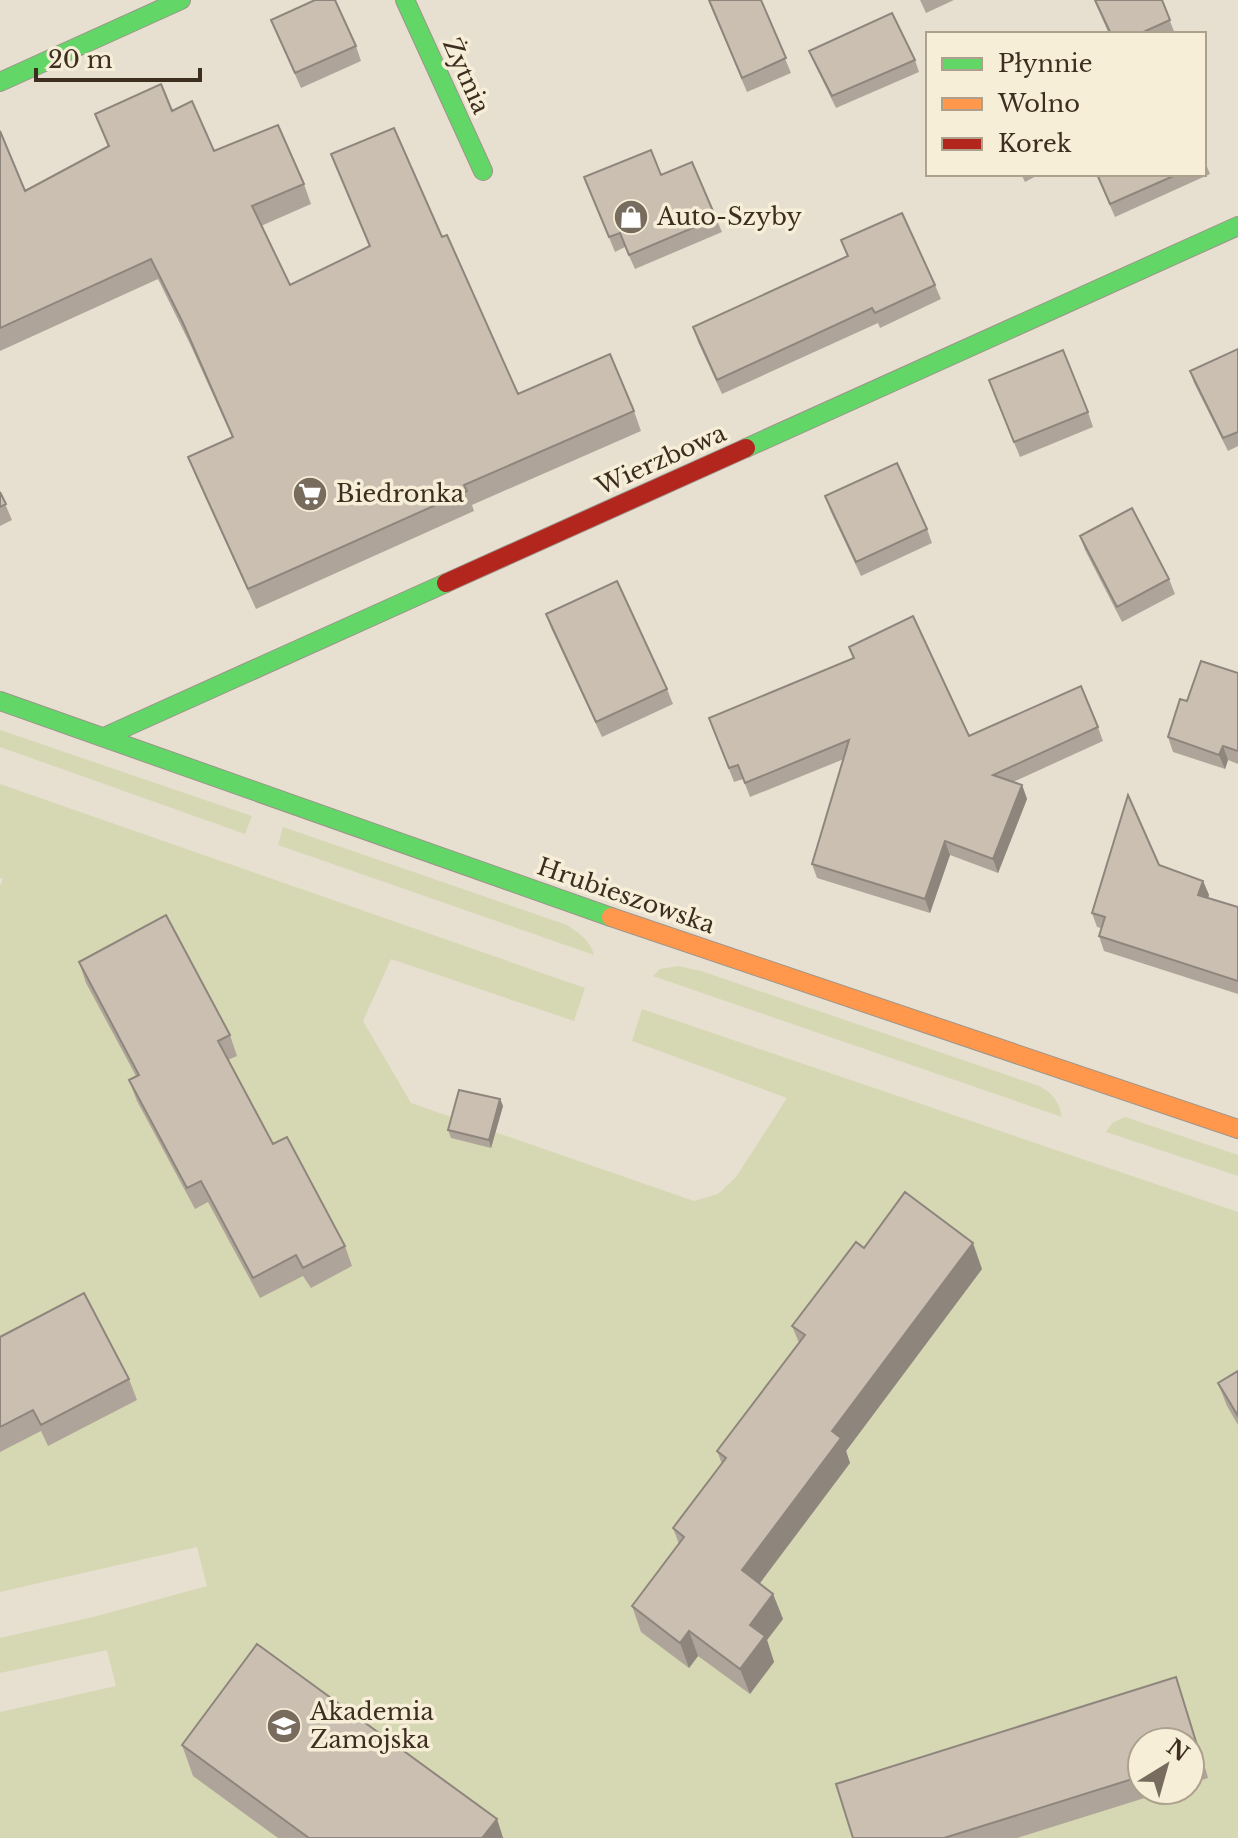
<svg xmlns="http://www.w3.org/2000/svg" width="1238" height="1838" font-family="'Libre Baskerville',serif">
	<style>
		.green { fill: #d6d7b3; fill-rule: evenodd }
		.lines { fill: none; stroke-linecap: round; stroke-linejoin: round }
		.fast-casing { stroke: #9c958a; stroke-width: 20 }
		.slow-casing { stroke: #9c958a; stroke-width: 20 }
		.jam-casing { stroke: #9c958a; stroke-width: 20 }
		.fast { stroke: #63d668; stroke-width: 18 }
		.slow { stroke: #ff974d; stroke-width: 18 }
		.jam { stroke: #b3261e; stroke-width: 18 }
		.wall { fill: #afa499 }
		.shaded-wall { fill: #8e867d }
		.building { fill: #cbbfb2; stroke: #8e867d; stroke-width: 2 }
		.labels { text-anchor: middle; stroke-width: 7; stroke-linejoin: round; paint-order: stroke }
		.street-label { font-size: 24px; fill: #3d2e20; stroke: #f7eed8 }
		.poi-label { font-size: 24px; fill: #3d2e20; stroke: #f7eed8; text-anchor: start }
	</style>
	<rect width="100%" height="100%" fill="#e7e0d1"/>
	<path class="green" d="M0,730L252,816L245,834L0,747Z
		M0,784L585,988L574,1021L391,959L363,1021L411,1103L694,1201L718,1194L736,1177L787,1098L632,1041L642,1009L1238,1212V1838H0V1712L116,1686L107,1650L0,1673V1638L93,1617L207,1586L197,1547L0,1592V886L3,879L0,878ZM1142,1742H1190V1790H1142Z
		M283,827L567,925C579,933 590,940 594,955L278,845Z
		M678,966L701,971L1039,1086C1053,1093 1059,1102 1062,1117L653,976L660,969Z
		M1125,1117L1238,1155V1176L1106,1132L1112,1123Z"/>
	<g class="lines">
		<g class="fast-casing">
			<path id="fast" d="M405,0L483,171
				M0,82L181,0
				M746,448L1238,226
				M0,701L611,917
				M104,737L446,583"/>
		</g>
		<g class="slow-casing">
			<path id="slow" d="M611,917L1238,1129"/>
		</g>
		<g class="jam-casing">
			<path id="jam" d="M446,583L746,448"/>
		</g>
		<use href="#fast" class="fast"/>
		<use href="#slow" class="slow"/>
		<use href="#jam" class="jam"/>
	</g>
	<path class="wall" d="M708,0H761L791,73L747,92Z
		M920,0H954L926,13Z
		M1094,0H1162L1175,34H1109Z
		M271,20L356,46L361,61L301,88Z
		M809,51L915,60L919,72L836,108L814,63Z
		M172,111L214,151L304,184L311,204L261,226L290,285L369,246L331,154L442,237L518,394L634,411L641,431L472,505L474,511L256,609L196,477L188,457L232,437L190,344L158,279L0,351V131L25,191L108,147L95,114Z
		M1204,159L1210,174L1115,217L1096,174H1204Z
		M1021,174H1040L1025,182Z
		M661,175L716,218L722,232L635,269L625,247L615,252L584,177Z
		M841,240L935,285L941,299L880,328L878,323L722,394L698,342L693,327L847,256Z
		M1238,349V446L1228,451L1194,383L1190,371Z
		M994,394L1088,412L1093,427L1020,457Z
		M0,492L12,520L0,526Z
		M825,496L927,529L932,543L861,576L830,510Z
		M1080,536L1169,579L1175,594L1122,622L1085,550Z
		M546,614L667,689L673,704L602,737L551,628Z
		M849,647L969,736L1098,727L1103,741L1013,782L1022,785L1027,799L998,873L950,855L930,913L817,878L812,864L844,759L750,797L743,779L734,782L709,718L853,659Z
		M1238,673V764L1228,760L1225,769L1173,752L1168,737L1187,701Z
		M1159,865L1203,881L1209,895L1208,898L1238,907V994L1104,951L1099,936L1101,928L1097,927L1092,913Z
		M79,962L230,1035L237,1056L228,1060L273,1144L345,1246L352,1266L311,1288L303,1276L260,1298L208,1202L195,1209L137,1101L129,1080L136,1076L86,983Z
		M500,1099L503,1106L491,1148L451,1138L448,1130Z
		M864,1248L982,1269L846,1451L850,1463L760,1583L773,1594L783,1619L767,1640L774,1662L750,1694L698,1656L689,1668L641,1632L632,1606L679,1544L673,1528L722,1464L717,1451L799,1343L792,1326Z
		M0,1337L129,1379L137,1400L48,1446L41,1431L0,1452Z
		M1238,1371V1425L1227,1406L1218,1383Z
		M1176,1677L1208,1778L1190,1784V1742H1142V1790H1170L1017,1838H853Z
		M182,1745L497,1819L503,1838H278L193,1776Z"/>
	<path class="shaded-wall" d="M1223,746L1228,760L1225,769L1219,755Z
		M1022,785L1027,799L998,873L993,859Z
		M945,841L950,855L930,913L925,899Z
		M1203,881L1209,895L1204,910L1198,895Z
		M500,1099L503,1106L491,1148L489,1140Z
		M973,1243L982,1269L846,1451L850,1463L751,1595L742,1570L832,1431Z
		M773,1594L783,1619L767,1640L774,1662L750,1694L740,1669L750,1625Z
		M689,1631L698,1656L689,1668L680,1643Z
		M1176,1677L1183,1698L1208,1778L1201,1758Z
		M497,1819L503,1838H482Z"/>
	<path class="building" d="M315,0H335L356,46L295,73L271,20Z
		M709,0H761L786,58L742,78Z
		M1095,0H1162L1170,20L1139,34H1111Z
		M892,13L915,60L832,96L809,51Z
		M161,84L172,111L192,101L214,151L278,125L304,184L252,206L290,285L370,246L331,154L394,128L442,237L447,235L518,394L610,354L634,411L464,485L467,491L248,589L188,457L233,437L183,323L151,259L0,328V131L25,191L109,146L95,114Z
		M651,150L661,175L692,162L716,218L629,255L620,233L609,237L584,177Z
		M1097,174H1178L1110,204Z
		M902,213L935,285L875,313L872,308L717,380L693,327L848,256L841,240Z
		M1238,349V432L1223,438L1190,371Z
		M1063,350L1088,412L1014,442L989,380Z
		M897,463L927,529L856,562L825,496Z
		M0,492L6,504L0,507Z
		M1132,508L1169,579L1117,607L1080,536Z
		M617,581L667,689L596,722L546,614Z
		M913,616L969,736L1081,686L1098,727L993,775L1022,785L993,859L945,841L925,899L812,864L849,740L745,783L738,765L729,768L709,718L854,658L849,647Z
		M1201,661L1238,673V751L1223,746L1219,755L1168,737L1180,699L1187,701Z
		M1128,795L1159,865L1203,881L1198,895L1238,907V981L1099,936L1105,917L1092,913Z
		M166,915L230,1035L218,1041L273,1144L287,1137L345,1246L303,1268L296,1255L253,1278L201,1181L187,1188L129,1080L139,1075L79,962Z
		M459,1090L500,1099L489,1140L448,1130Z
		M905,1192L973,1243L832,1431L841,1438L742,1570L773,1594L750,1625L765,1636L740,1669L689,1631L680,1643L632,1606L684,1537L673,1528L726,1458L717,1451L805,1335L792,1326L856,1242L864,1248Z
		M84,1293L129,1379L41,1425L33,1410L0,1427V1337Z
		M1238,1371V1416L1218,1383Z
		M257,1644L497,1819L482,1838H309L182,1745Z
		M1176,1677L1201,1758L1190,1761V1742H1142V1776L944,1838H853L836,1784Z"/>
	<defs>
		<g id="shop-disc" transform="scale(1.8)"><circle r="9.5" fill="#786c5e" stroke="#f7eed8"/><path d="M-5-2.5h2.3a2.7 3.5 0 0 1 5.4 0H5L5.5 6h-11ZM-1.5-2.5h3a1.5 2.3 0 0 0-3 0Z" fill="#fff"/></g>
		<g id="supermarket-disc" transform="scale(1.8)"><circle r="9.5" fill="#786c5e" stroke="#f7eed8"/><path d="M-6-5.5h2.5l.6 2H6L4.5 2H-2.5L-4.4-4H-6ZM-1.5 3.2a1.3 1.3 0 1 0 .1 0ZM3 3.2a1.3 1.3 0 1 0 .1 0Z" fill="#fff"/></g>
		<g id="university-disc" transform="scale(1.8)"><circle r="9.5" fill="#786c5e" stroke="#f7eed8"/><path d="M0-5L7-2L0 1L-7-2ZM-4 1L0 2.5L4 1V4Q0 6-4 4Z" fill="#fff"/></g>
	</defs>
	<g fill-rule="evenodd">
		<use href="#shop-disc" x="631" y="217"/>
		<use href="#supermarket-disc" x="310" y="494"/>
		<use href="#university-disc" x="284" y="1726"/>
	</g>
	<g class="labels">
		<g class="street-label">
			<text transform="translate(466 76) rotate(66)" y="8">Żytnia</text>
			<text transform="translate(661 460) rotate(-24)" y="8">Wierzbowa</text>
			<text transform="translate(626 896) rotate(19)" y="8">Hrubieszowska</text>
		</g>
		<g class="poi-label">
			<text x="657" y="225">Auto-Szyby</text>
			<text x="336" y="502">Biedronka</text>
			<text x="310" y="1720">Akademia<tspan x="310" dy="28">Zamojska</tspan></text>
		</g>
	</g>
	<rect x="926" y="32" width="280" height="144" fill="#f7eed8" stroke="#ada18e" stroke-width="2"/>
	<rect x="942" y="58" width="40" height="12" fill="#63d668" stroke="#ada18e" stroke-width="2"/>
	<text x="998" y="72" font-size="24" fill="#3d2e20">Płynnie</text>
	<rect x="942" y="98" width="40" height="12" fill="#ff974d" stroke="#ada18e" stroke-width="2"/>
	<text x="998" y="112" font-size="24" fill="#3d2e20">Wolno</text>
	<rect x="942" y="138" width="40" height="12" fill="#b3261e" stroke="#ada18e" stroke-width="2"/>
	<text x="998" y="152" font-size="24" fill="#3d2e20">Korek</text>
	<g transform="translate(1166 1766) rotate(37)"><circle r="38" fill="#f7eed8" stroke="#ada18e" stroke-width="2"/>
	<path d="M0-6L14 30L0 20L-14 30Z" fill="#786c5e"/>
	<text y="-12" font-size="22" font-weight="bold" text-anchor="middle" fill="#3d2e20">N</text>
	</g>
	<path d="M36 68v12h164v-12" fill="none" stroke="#3d2e20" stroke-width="4"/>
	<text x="48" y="68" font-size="24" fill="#3d2e20" stroke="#f7eed8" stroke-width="6" paint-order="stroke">20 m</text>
</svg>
